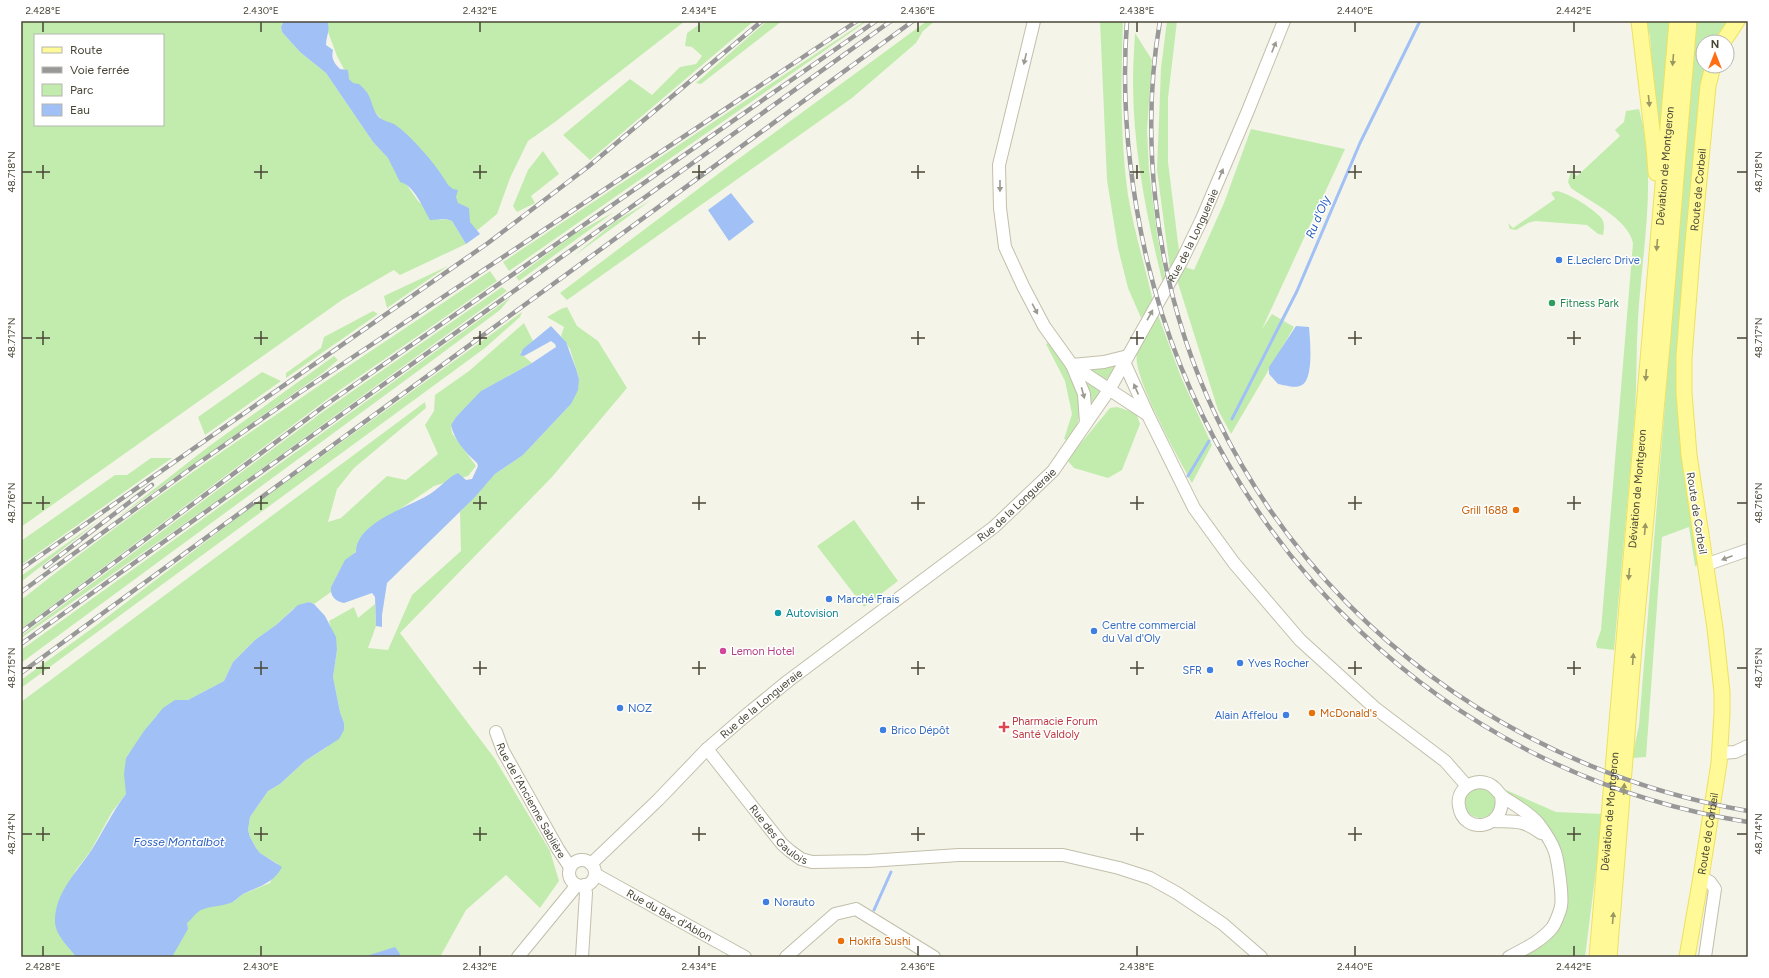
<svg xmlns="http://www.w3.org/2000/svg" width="1769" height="978" font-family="Figtree,sans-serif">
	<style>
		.green { fill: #c2ecae; fill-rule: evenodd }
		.water { fill: #a0c0f6 }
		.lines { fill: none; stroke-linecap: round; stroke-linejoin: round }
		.stream { stroke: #a0c0f6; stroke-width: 3 }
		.minor-casing { stroke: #c2bfaa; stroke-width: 14 }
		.major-casing { stroke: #ede25e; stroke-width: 17 }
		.minor { stroke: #fff; stroke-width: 12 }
		.major { stroke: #fff997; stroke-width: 15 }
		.rail-casing { stroke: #989898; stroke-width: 4.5 }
		.rail { stroke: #fff; stroke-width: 3; stroke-dasharray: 9; stroke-linecap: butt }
		.oneway { fill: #9b9990 }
		.oneway2 { fill: #9b9762 }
		.ticks { fill: none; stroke: #494636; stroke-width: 1.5 }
		.shop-dot { fill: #3f7fe0; stroke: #fff; stroke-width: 1.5 }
		.leisure-dot { fill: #2e9e5b; stroke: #fff; stroke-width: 1.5 }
		.food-dot { fill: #e8710a; stroke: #fff; stroke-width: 1.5 }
		.culture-dot { fill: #0f9aa8; stroke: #fff; stroke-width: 1.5 }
		.hotel-dot { fill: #d1479c; stroke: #fff; stroke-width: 1.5 }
		.health-dot { fill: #e0444e; stroke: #fff; stroke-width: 1.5 }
		.labels { text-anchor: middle; stroke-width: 3; stroke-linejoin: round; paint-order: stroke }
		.street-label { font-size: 11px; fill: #494636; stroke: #fff }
		.shop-label { font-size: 11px; fill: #366cbe; stroke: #fff; text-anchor: start }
		.leisure-label { font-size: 11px; fill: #27864d; stroke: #fff; text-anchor: start }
		.food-label { font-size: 11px; fill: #c56008; stroke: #fff; text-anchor: start }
		.culture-label { font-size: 11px; fill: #0d838f; stroke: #fff; text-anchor: start }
		.hotel-label { font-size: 11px; fill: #b23c85; stroke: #fff; text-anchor: start }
		.health-label { font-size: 11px; fill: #be3a42; stroke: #fff; text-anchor: start }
		.water-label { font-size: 12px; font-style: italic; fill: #265cbf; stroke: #fff }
		.neatline { fill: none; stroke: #494636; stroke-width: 1.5 }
		.ticks-label { font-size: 10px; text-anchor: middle; fill: #494636 }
	</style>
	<rect width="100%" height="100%" fill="#f5f4e8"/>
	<path class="green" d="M21,21H284L281,27L282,32L300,52L326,73L373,142L388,158L418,201L440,220L446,219L452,221L466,244L400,275L394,270L342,300L21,527ZM35,35H163V125H35Z
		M324,21H685L555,122L528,141L510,178L497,214L474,233L389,127L356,92L337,56Z
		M704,21H754L590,160L563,135L630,79L652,95L680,67L696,64L702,56L692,47L685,46L687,33Z
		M767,21H782L701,84L696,83Z
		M865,21H867L509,271L503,262Z
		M927,21H935L923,31L916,43L852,98L567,300L560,293L726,168Z
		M1100,21H1123C1121,79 1120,137 1128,195C1134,231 1145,266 1153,301L1141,318L1128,288L1118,248L1107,180Z
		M1167,21H1177L1168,98V162L1179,251L1170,269L1157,170L1161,68Z
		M1646,21H1670L1660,148L1658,149L1650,36Z
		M1696,21H1731L1718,42H1703V66H1708L1680,351L1700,564L1695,566L1689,527L1662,537L1646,757L1632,758L1639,725Z
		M1135,33L1152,60L1147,130L1149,170L1157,234L1165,277L1163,284C1147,219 1133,150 1133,82C1133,66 1134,50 1135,33Z
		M1639,109C1658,177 1642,249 1638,319C1636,350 1637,381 1635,412C1629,491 1621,570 1614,650L1597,648L1596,644L1601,630L1633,243C1628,219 1591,202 1571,188L1568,182L1571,171L1577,176L1620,136L1615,130L1624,122L1626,111Z
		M1251,129L1345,149L1262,329L1272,314L1294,327L1231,434L1218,410L1177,280L1185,267L1194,270L1224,203Z
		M543,151L559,174L531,196L535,203L517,212L513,206L528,170Z
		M1556,191C1566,191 1597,211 1602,219C1605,224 1604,229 1603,235L1598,234L1587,225L1535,221L1528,223L1516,230L1510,229L1508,223L1513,228L1555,199L1551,193Z
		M651,200L574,256L613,223Z
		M614,212L519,281L516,277L576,233Z
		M448,266L387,308L384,296Z
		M490,271L497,281L337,392L21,629V600C170,481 332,378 490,271Z
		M502,287L507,291L231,491L21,638V636L324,411Z
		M511,297L500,310L437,357L21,663V650Z
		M567,307L577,326L598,341L627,388L552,477L400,633L495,759L550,851L559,881L540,908L506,875L466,910L440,957H399L398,951L374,954L363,957H168L191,914L206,906L235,901L241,895L270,883L278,864L260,853L256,848L250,837L248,830L250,817L268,791L280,784L305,761L327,747L344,723L340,712L333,677L337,650L329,621L354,607L358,618L375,604L376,626L368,648L388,650L412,595L461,551L460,512L495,474L523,455L571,404L579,379L570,349L561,336L564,327L547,317L561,309Z
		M373,311L378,314L286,378V373L321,348L324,337Z
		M522,312L520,317L485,348L21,688V680L98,624L242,514Z
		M1158,315L1181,377L1212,445L1192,483C1180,460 1131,375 1137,353C1140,343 1152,325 1158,315Z
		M524,323L533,341L520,353L532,363L483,390L456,417L451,425L452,433L476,466L468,476L434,486L387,518L343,565L331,587V592L314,604L309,602L293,609L276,625L255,640L233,662L224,681L188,700L182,701L156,716L126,758V794L112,812L90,852L76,870L57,916C54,933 67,943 76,957H21V702L425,402L426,408L354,468L337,489L328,522L341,518L387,476L406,480L438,454L425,425L434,411L435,395L469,371Z
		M1050,342C1070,376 1094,402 1069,441L1064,439L1072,414L1065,381L1046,344Z
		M334,356L338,360L324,372L117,518L208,447Z
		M1118,362L1105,382L1087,369Z
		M262,372L281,381L205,435L198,417Z
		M1083,377L1102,390L1093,405L1090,408Z
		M1117,407L1136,413L1140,424L1122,470L1108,478L1074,468L1067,460L1110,408Z
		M151,458H172L21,565V541L115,475H127Z
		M101,519L21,582V576Z
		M854,520L898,581L864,607L817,546Z
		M1465 803a15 15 0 1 1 30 0a15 15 0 1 1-30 0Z
		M1506,790L1556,812L1603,814L1585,957H1525L1547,942L1556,932L1562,863L1559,845L1546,824L1504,791Z"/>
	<path class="water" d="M284,21H327C331,30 326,36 326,45L333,50C331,58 334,63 340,69L348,70L349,79L353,83L359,84C363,88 367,91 369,96C373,104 373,112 380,118C384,121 390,122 394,124C410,134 439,168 448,185L453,189L458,190L456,197L458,203L469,208L470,222L480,234L466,244L452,221L446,219L430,220C423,208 414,185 400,182L388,158L373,142L326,73L300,52L282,32L281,27Z
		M731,193L754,222L729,241L708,210Z
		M551,326L566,342L576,369L579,379L578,390L571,404L523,455L495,474L474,498L387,583L382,615V627L376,626L375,597L372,593L344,603C335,601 330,596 331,587L345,560L356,552C356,522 410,507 430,494C439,488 446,480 454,475L458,473L466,480L472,479L478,466L477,463C466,453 454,440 451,425L456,417L481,391L532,363L556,347L555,344L551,341L524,356L520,355L523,349Z
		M1296,326L1309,327C1310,340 1314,378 1302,385C1296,389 1284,385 1278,384L1269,374V367Z
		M309,602L314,604L325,616L336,637L337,650L333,677L340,712L344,723V730L339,739L305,761L280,784L268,791L250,817L248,830L250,837L256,848L260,853L282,867C273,884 259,886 243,894C238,897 235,902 230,903C220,907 205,906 198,912C194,915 191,920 187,923L188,929L172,957H76C69,947 56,936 55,923C54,894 76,873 91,851C103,832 112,812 126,794L124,774L126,758L144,731L163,708L175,700H188L224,681L233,662L255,640L276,625L298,605Z
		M395,947L400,954L399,957H363Z"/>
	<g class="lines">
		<path class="stream" d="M1232,419L1297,291L1360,143L1420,21
			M1188,476L1209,441
			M874,910L891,872"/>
		<g class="minor-casing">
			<g id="minor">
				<path d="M1034,21L999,165L1000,208L1005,247L1023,286L1044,326L1072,365L1084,394L1086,423"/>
				<path d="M1124,362L1148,415L1194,508L1234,563L1300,640L1375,708L1445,761L1467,786"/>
				<path d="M1072,365L1148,415"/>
				<path d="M1072,365L1104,362L1128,356"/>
				<path d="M1705,565L1748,550"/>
				<path id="s1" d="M496,732L503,751L558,849L570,867"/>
				<path id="s2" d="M707,749L782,844L790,851L801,859L812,862L868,861L959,855H1063L1119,868L1150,878L1177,893L1223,924L1261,957"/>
				<path d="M1720,753L1735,752L1748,746"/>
				<path d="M1501,796C1507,829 1463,836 1459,806C1456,791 1471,779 1486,783C1496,785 1498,795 1506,799C1517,806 1529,813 1538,823C1544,831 1552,842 1555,852C1558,861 1563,897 1561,906C1560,912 1555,924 1552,928C1540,942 1524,949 1509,957"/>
				<path d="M1494,821C1515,822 1522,819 1541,833"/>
				<circle cx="582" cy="873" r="13"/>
				<path id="s3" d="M591,864L658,800L707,749L744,717L788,681L994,527L1053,471L1109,390L1182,260L1201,221L1247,113L1284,21"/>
				<path id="s4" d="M595,874L745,957"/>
				<path d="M1701,877L1710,882L1715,889L1705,957"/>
				<path d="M518,957L577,885"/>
				<path d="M582,957L586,893L584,885"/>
				<path d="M786,957L835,914L856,909L934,957"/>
			</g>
		</g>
		<g class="major-casing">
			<g id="major">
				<path d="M1639,21L1654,147L1656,173"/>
				<path d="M1723,42L1737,21"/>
				<path id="s5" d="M1597,957L1677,21"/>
				<path d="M1609,957L1634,647L1663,335L1689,21"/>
				<path id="s6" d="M1687,957L1701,877L1719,763L1722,713V692L1715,628L1689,455L1684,393V357L1693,243L1708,86L1713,66"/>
			</g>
		</g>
		<use href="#minor" class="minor"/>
		<use href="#major" class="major"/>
		<g class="rail-casing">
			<path id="rail" d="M1127,21C1121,101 1129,182 1147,260C1217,552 1450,775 1748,822
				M1160,21C1150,78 1149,138 1155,196C1187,515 1437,757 1748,811
				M45,567L152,485
				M21,569L488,243L589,166L762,21
				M21,592L193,467L302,391L857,21
				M21,632L327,404L876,21
				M21,644L891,21
				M21,673L913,21"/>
		</g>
		<use href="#rail" class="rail"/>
	</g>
	<defs><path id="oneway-solid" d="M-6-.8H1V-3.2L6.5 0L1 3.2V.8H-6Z"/></defs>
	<g class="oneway">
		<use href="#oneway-solid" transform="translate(1274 47) rotate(-68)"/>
		<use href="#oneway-solid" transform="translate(1025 59) rotate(103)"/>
		<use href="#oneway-solid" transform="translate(1221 174) rotate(-67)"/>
		<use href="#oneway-solid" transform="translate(1000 186) rotate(90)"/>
		<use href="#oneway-solid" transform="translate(1035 309) rotate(62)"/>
		<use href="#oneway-solid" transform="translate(1150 315) rotate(-61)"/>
		<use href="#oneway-solid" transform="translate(1136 389) rotate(-114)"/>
		<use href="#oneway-solid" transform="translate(1083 393) rotate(75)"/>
		<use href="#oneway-solid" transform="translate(1727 558) rotate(159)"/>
	</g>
	<g class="oneway2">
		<use href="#oneway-solid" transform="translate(1673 60) rotate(95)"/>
		<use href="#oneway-solid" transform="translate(1649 101) rotate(84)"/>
		<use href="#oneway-solid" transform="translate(1657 245) rotate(95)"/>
		<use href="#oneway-solid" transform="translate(1646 375) rotate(95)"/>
		<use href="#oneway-solid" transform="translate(1645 529) rotate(-85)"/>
		<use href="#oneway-solid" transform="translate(1629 574) rotate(95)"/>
		<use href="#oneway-solid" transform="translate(1633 659) rotate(-86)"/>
		<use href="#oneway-solid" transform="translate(1624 789) rotate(-86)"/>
		<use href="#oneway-solid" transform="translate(1613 918) rotate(-85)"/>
	</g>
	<path class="ticks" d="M43,22V32M261,22V32M480,22V32M699,22V32M918,22V32M1137,22V32M1355,22V32M1574,22V32M43,165V179M261,165V179M480,165V179M699,165V179M918,165V179M1137,165V179M1355,165V179M1574,165V179M22,172H32M36,172H50M254,172H268M473,172H487M692,172H706M911,172H925M1130,172H1144M1348,172H1362M1567,172H1581M1737,172H1747M43,331V345M261,331V345M480,331V345M699,331V345M918,331V345M1137,331V345M1355,331V345M1574,331V345M22,338H32M36,338H50M254,338H268M473,338H487M692,338H706M911,338H925M1130,338H1144M1348,338H1362M1567,338H1581M1737,338H1747M43,496V510M261,496V510M480,496V510M699,496V510M918,496V510M1137,496V510M1355,496V510M1574,496V510M22,503H32M36,503H50M254,503H268M473,503H487M692,503H706M911,503H925M1130,503H1144M1348,503H1362M1567,503H1581M1737,503H1747M43,661V675M261,661V675M480,661V675M699,661V675M918,661V675M1137,661V675M1355,661V675M1574,661V675M22,668H32M36,668H50M254,668H268M473,668H487M692,668H706M911,668H925M1130,668H1144M1348,668H1362M1567,668H1581M1737,668H1747M43,827V841M261,827V841M480,827V841M699,827V841M918,827V841M1137,827V841M1355,827V841M1574,827V841M22,834H32M36,834H50M254,834H268M473,834H487M692,834H706M911,834H925M1130,834H1144M1348,834H1362M1567,834H1581M1737,834H1747M43,946V956M261,946V956M480,946V956M699,946V956M918,946V956M1137,946V956M1355,946V956M1574,946V956"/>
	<g class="shop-dot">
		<circle cx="1559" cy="260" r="4"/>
		<circle cx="829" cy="599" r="4"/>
		<circle cx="1094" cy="631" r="4"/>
		<circle cx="1240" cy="663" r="4"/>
		<circle cx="1210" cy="670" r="4"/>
		<circle cx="620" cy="708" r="4"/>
		<circle cx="1286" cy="715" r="4"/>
		<circle cx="883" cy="730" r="4"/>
		<circle cx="766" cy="902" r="4"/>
	</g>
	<circle class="leisure-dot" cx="1552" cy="303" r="4"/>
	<g class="food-dot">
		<circle cx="1516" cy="510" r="4"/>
		<circle cx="1312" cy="713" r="4"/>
		<circle cx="841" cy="941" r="4"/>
	</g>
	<circle class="culture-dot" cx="778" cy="613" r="4"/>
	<circle class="hotel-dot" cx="723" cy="651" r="4"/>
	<path class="health-dot" d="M1002 721h4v4h4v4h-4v4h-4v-4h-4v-4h4z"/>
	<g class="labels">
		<g class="street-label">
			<text dy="4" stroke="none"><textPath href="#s5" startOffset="794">Déviation de Montgeron</textPath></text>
			<text dy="4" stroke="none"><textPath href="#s6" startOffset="773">Route de Corbeil</textPath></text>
			<text dy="4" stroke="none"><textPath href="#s3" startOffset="882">Rue de la Longueraie</textPath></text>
			<text dy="4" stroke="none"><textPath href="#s5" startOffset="470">Déviation de Montgeron</textPath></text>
			<text dy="4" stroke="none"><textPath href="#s3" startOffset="558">Rue de la Longueraie</textPath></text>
			<text transform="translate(1697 513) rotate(81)" y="4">Route de Corbeil</text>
			<text dy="4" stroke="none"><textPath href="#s3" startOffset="234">Rue de la Longueraie</textPath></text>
			<text dy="4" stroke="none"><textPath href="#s1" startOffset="77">Rue de l'Ancienne Sablière</textPath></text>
			<text dy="4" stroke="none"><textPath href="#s5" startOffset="146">Déviation de Montgeron</textPath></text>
			<text dy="4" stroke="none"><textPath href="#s2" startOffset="112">Rue des Gaulois</textPath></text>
			<text dy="4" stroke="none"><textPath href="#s6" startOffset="125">Route de Corbeil</textPath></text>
			<text dy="4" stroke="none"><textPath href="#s4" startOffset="85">Rue du Bac d'Ablon</textPath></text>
		</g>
		<g class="shop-label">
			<text x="1567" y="264">E.Leclerc Drive</text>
			<text x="837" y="603">Marché Frais</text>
			<text x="1102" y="629">Centre commercial<tspan x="1102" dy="13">du Val d'Oly</tspan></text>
			<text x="1248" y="667">Yves Rocher</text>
			<text x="1202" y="674" text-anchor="end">SFR</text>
			<text x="628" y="712">NOZ</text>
			<text x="1278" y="719" text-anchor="end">Alain Affelou</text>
			<text x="891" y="734">Brico Dépôt</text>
			<text x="774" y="906">Norauto</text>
		</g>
		<g class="leisure-label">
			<text x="1560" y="307">Fitness Park</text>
		</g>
		<g class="food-label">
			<text x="1508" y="514" text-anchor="end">Grill 1688</text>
			<text x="1320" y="717">McDonald's</text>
			<text x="849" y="945">Hokifa Sushi</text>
		</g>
		<g class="culture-label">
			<text x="786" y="617">Autovision</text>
		</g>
		<g class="hotel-label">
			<text x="731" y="655">Lemon Hotel</text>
		</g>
		<g class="health-label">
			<text x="1012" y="725">Pharmacie Forum<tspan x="1012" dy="13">Santé Valdoly</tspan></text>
		</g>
		<g class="water-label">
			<text transform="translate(1318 217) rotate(-67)" y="4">Ru d'Oly</text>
			<text x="179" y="846">Fosse Montalbot</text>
		</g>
	</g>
	<rect width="1769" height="978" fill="none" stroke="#ffffff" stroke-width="44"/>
	<rect x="34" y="34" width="130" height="92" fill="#ffffff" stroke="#b6b5af"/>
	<rect x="42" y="47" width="20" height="6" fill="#fff997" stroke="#b6b5af"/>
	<text x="70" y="54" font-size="12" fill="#494636">Route</text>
	<rect x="42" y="67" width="20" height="6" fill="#989898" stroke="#b6b5af"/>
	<text x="70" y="74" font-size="12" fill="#494636">Voie ferrée</text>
	<rect x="42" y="84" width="20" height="12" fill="#c2ecae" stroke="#b6b5af"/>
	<text x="70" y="94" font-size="12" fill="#494636">Parc</text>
	<rect x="42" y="104" width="20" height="12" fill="#a0c0f6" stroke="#b6b5af"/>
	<text x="70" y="114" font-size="12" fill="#494636">Eau</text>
	<g transform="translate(1715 54)"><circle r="19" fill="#ffffff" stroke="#b6b5af"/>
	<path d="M0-3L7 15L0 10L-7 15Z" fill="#ff6d15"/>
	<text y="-6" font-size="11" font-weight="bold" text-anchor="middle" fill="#494636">N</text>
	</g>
	<rect x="22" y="22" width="1725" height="934" class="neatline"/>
	<g class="ticks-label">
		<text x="43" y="14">2.428°E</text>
		<text x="261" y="14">2.430°E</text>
		<text x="480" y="14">2.432°E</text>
		<text x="699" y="14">2.434°E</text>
		<text x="918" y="14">2.436°E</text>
		<text x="1137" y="14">2.438°E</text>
		<text x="1355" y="14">2.440°E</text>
		<text x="1574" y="14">2.442°E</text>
		<text transform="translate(11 172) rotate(-90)" y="4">48.718°N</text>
		<text transform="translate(1758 172) rotate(-90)" y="4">48.718°N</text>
		<text transform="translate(11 338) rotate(-90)" y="4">48.717°N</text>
		<text transform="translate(1758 338) rotate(-90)" y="4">48.717°N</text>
		<text transform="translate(11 503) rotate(-90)" y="4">48.716°N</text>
		<text transform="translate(1758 503) rotate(-90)" y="4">48.716°N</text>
		<text transform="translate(11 668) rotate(-90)" y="4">48.715°N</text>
		<text transform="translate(1758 668) rotate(-90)" y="4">48.715°N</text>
		<text transform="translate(11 834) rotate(-90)" y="4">48.714°N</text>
		<text transform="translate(1758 834) rotate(-90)" y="4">48.714°N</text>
		<text x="43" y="970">2.428°E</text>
		<text x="261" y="970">2.430°E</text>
		<text x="480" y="970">2.432°E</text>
		<text x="699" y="970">2.434°E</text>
		<text x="918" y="970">2.436°E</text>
		<text x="1137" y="970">2.438°E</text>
		<text x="1355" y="970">2.440°E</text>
		<text x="1574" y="970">2.442°E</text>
	</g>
</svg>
